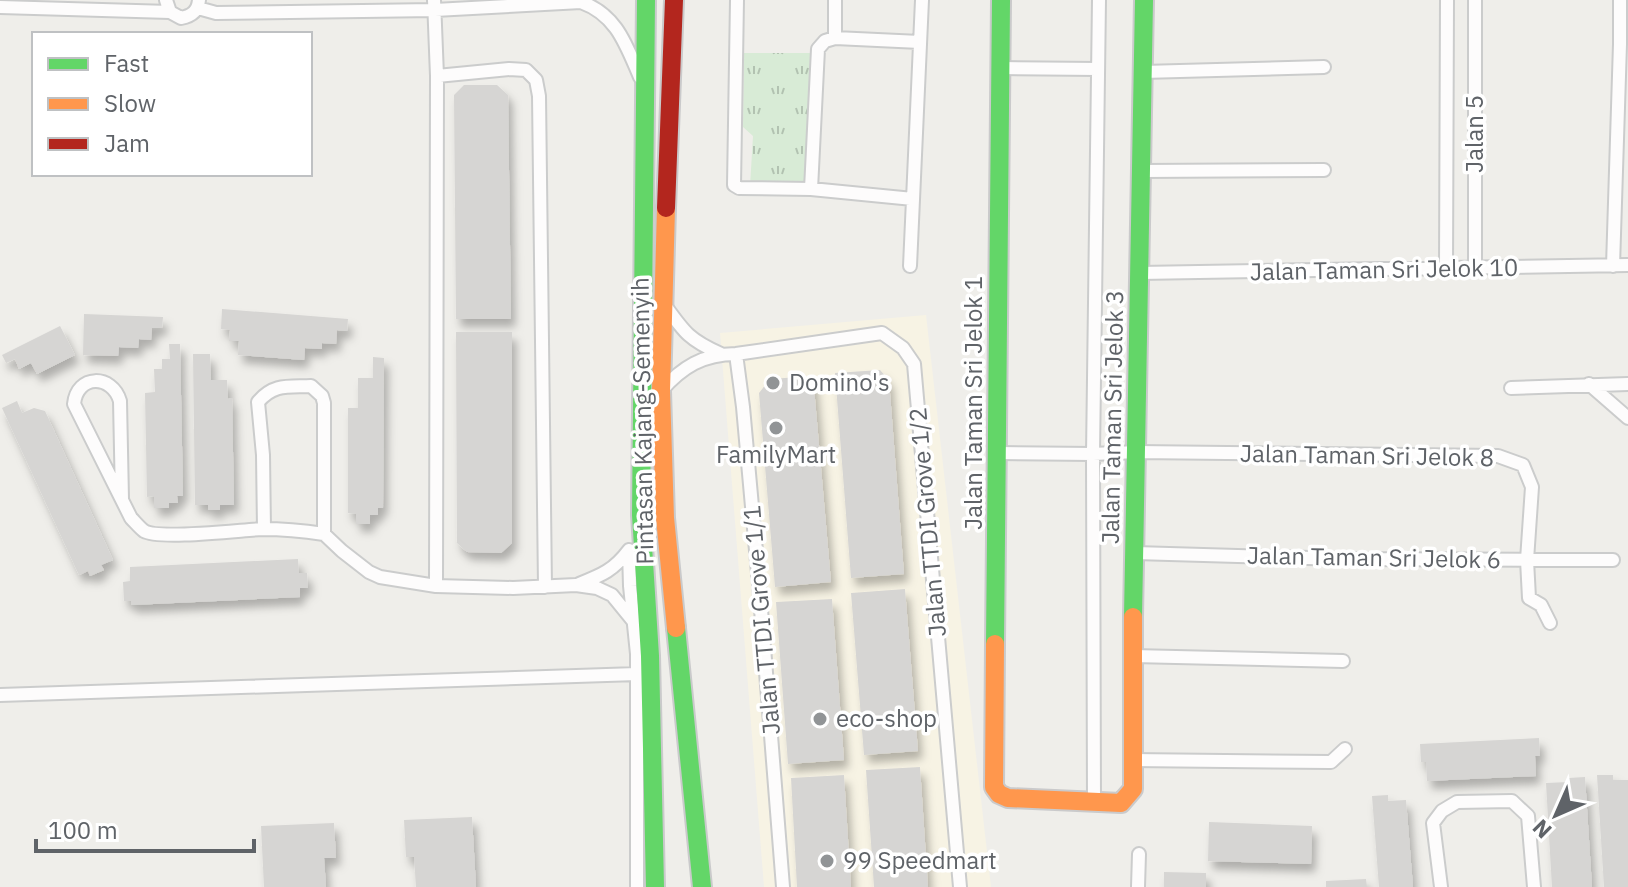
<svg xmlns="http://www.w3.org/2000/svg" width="1628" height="887" font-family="'IBM Plex Sans',sans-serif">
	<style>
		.commercial { fill: #f7f3e4 }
		.park { fill: url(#park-tufts) }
		.building { fill: #d6d5d3; filter: url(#shadow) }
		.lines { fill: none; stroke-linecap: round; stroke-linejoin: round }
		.street-casing { stroke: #cbcccc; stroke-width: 16 }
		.fast-casing { stroke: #cacacb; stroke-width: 22 }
		.slow-casing { stroke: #cacacb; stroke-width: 22 }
		.jam-casing { stroke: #cacacb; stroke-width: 22 }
		.street { stroke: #fdfcfc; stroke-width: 12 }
		.fast { stroke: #63d668; stroke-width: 18 }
		.slow { stroke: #ff974d; stroke-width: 18 }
		.jam { stroke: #b3261e; stroke-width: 18 }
		.poi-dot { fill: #919496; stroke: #fff; stroke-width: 3 }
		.labels { text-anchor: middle; stroke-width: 7; stroke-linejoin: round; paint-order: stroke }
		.street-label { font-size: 24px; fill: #5f6368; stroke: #fff }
		.poi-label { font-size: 24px; fill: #5f6368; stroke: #fff; text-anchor: start }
	</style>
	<defs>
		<pattern id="park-tufts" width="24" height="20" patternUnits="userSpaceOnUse" patternTransform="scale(2)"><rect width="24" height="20" fill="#d8ebd6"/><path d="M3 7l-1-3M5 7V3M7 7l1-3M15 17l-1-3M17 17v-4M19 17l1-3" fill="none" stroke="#b2c2b1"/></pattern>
		<filter id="shadow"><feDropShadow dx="4.5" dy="8" stdDeviation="4" flood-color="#0004"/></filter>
	</defs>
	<rect width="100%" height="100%" fill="#efeeea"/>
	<path class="commercial" d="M926,315L991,887H764L720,333Z"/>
	<path class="park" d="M744,53H810L807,185L750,186L753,136L743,127Z"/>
	<path class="building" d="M464,85H497L508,95L511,319H456L454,95Z
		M222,309L348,319L347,331L337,330L336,344L322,343V349L305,348L304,360L238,355L239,341H229L230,330L221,329Z
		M84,314L163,317L162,328H152L151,340L139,339L138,348L119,347L118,356L83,355Z
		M60,326L75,355L37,374L31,363L19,369L15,359L6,363L2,355Z
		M456,332H512V543L501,553L467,552L457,543Z
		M169,344H180L183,496H177L178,503H169V508H154V496L147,497L145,393L155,392L154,369H162V359H170Z
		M193,354H210L211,380H227L228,399L232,398L234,505H220V510H208V505H195Z
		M373,357L384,358L383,508H378V515H370V524H356V514L348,513V408H358V378H373Z
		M880,370L889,380L904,574L851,578L835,373Z
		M813,376L831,582L775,587L759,393L770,379Z
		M17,401L22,413L34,408L45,411L113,560L101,565L104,570L90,576L88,571L79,575L2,408Z
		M298,559L299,573H307L308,588H300V597L132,605L131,601H124L123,582L130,581V567Z
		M905,589L918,751L864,755L851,593Z
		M832,599L844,760L788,764L776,602Z
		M1539,738L1540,756H1535L1536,776L1427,781L1426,762H1421L1420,744Z
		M920,767L928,887H874L866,770Z
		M844,775L851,887H797L791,778Z
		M1597,775H1613V780H1628V887H1604Z
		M1585,777L1592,887H1552L1546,783L1569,782V778Z
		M1388,795V801L1406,800L1413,887H1379L1372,796Z
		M472,817L476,887H416L414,857H406L404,820Z
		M1209,822L1312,826L1311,864L1208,861Z
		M334,823L336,858H324L326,887H264L261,826Z
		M1164,872L1206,873V887H1164Z
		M1366,879L1367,887H1326V881Z"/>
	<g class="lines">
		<g class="street-casing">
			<path id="street" d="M166,0L170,12L181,18C192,16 198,11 199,0
				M434,0L437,76L436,586
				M737,0L734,185L739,188L811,189L913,199
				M0,7L170,12
				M198,8L216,13L435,10L581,2C617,15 626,45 640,77
				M835,38L920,42
				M1001,68L1098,69
				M1143,72L1324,67
				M437,76L509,69L526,70L536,80L539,96L545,587
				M1141,171L1324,170
				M811,189L818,49L825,41L835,38V0
				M910,266L922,0
				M1613,266L1620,44V0
				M1446,269L1447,0
				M1475,269V0
				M1140,273L1628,265
				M664,304C684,332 689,340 721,354
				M736,354L743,407L759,584L783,887
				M1589,384L1628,418
				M1511,388L1628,384
				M661,391C682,367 703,354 736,354L882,333L903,348L914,364L960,887
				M998,453L1093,454L1137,452L1498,456L1523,465L1532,487L1527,560L1529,598L1541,605L1550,623
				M122,499L120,401C112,374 77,374 74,404L131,518C135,522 140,528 144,531C159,540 241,530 262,529C283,529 304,531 324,534
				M264,529L263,455L258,402C274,383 289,387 311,386L322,396L324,403V534
				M324,534L342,551L369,572L380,577L436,586L513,588L576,585L597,588L612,595L634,622
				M629,550L630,586L637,654V887
				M1135,553L1344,559L1613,560
				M579,584C602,575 614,570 629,550
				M1133,656L1343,661
				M0,695L637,674
				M1131,760L1331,762L1345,749
				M1094,803L1093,454L1099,0
				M1138,887L1139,854
				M1441,887L1433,823L1442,811L1457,802L1512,801L1528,816L1534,887"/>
		</g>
		<g class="fast-casing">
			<path id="fast" d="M646,0L641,515L650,656L655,887
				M1133,617L1144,0
				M676,628L702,887
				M995,644L1001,0"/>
		</g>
		<g class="slow-casing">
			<path id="slow" d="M666,208L661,391L665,518L676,628
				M995,644L994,787L999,794L1008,798L1121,803L1133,789V617"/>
		</g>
		<g class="jam-casing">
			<path id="jam" d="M666,208L674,0"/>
		</g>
		<use href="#street" class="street"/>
		<use href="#fast" class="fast"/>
		<use href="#slow" class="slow"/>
		<use href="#jam" class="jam"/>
	</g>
	<g class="poi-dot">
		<circle cx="773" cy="383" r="8"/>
		<circle cx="776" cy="428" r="8"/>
		<circle cx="820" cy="719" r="8"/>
		<circle cx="827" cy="861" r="8"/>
	</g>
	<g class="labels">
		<g class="street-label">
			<text transform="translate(1475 134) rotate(-90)" y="8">Jalan 5</text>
			<text transform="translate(1384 270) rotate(-1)" y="8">Jalan Taman Sri Jelok 10</text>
			<text transform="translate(974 403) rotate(-90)" y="8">Jalan Taman Sri Jelok 1</text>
			<text transform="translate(1113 417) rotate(-89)" y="8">Jalan Taman Sri Jelok 3</text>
			<text transform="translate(643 421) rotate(-91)" y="8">Pintasan Kajang-Semenyih</text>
			<text transform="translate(1367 456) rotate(1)" y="8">Jalan Taman Sri Jelok 8</text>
			<text transform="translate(928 522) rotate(-95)" y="8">Jalan TTDI Grove 1/2</text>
			<text transform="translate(1374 558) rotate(1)" y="8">Jalan Taman Sri Jelok 6</text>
			<text transform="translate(762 620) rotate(-95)" y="8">Jalan TTDI Grove 1/1</text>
		</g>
		<g class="poi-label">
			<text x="789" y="391">Domino's</text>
			<text x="776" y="463" text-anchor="middle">FamilyMart</text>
			<text x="836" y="727">eco-shop</text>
			<text x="843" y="869">99 Speedmart</text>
		</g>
	</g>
	<rect x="32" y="32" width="280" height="144" fill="#ffffff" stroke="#bfc1c3" stroke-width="2"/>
	<rect x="48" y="58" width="40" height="12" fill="#63d668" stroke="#bfc1c3" stroke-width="2"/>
	<text x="104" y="72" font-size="24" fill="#5f6368">Fast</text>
	<rect x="48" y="98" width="40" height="12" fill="#ff974d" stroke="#bfc1c3" stroke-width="2"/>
	<text x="104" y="112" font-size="24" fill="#5f6368">Slow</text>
	<rect x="48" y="138" width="40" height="12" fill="#b3261e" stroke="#bfc1c3" stroke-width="2"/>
	<text x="104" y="152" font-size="24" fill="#5f6368">Jam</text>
	<g transform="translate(1556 815) rotate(225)" stroke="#ffffff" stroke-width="6" paint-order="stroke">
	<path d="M0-6L14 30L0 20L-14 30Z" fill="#5f6368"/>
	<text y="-12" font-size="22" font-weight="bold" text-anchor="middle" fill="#5f6368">N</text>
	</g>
	<path d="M36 839v12h218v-12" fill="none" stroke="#5f6368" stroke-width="4"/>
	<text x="48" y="839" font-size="24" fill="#5f6368" stroke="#ffffff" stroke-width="6" paint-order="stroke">100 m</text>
</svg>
